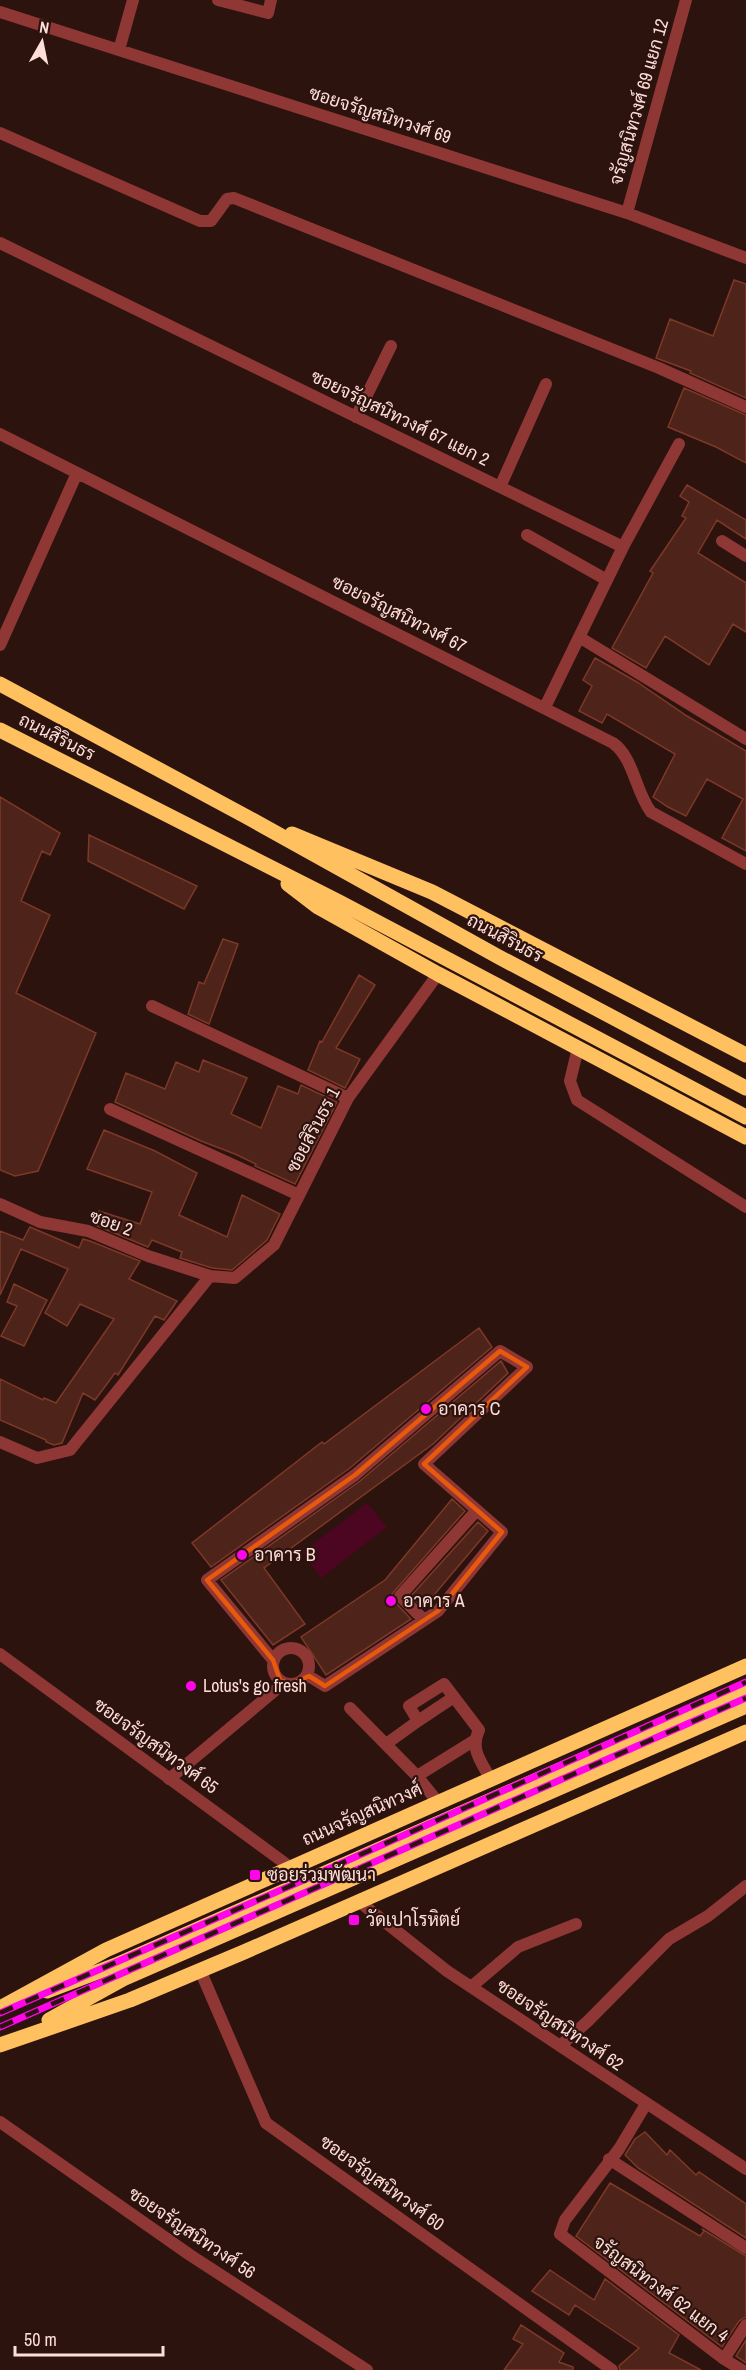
<svg xmlns="http://www.w3.org/2000/svg" width="746" height="2370" font-family="'Archivo Narrow',Sarabun,sans-serif">
	<style>
		.water { fill: #4d0621 }
		.building { fill: #4e2319; stroke: #7d3828; stroke-width: 1.5 }
		.lines { fill: none; stroke-linecap: round; stroke-linejoin: round }
		.service { stroke: #8f3735; stroke-width: 12 }
		.minor { stroke: #8f3735; stroke-width: 12 }
		.tertiary { stroke: #8f3735; stroke-width: 12 }
		.primary { stroke: #ffc160; stroke-width: 15 }
		.rail-casing { stroke: #ff05e9; stroke-width: 7 }
		.rail { stroke: #2c130e; stroke-width: 4.5; stroke-dasharray: 14; stroke-linecap: butt }
		.marked { fill: none; stroke: #e8590c; stroke-width: 4.5; stroke-linejoin: round }
		.poi-dot { fill: #ff05e9; stroke: #2c130e; stroke-width: 2 }
		.labels { text-anchor: middle; stroke-width: 4.5; stroke-linejoin: round; paint-order: stroke }
		.street-label { font-size: 18px; fill: #ffddd9; stroke: #2c130e }
		.poi-label { font-size: 18px; fill: #ffddd9; stroke: #2c130e; text-anchor: start }
	</style>
	<rect width="100%" height="100%" fill="#2c130e"/>
	<path class="water" d="M367,1503L387,1527L321,1578L302,1552Z"/>
	<path class="building" d="M734,280L746,284V398L690,373L691,371L656,358L670,319L713,336Z
		M684,388L746,415V463L716,447L668,427Z
		M687,485L746,520V539L717,520L698,553L746,583V632L733,624L709,665L665,636L646,668L612,648L653,573L650,571L686,518L682,516L689,502L680,496Z
		M595,658L637,682L687,716L746,751V851L722,838L743,799L707,779L686,816L668,807L653,797L675,754L607,714L602,723L579,711L592,686L583,680Z
		M0,797L60,833L50,855L42,851L21,901L50,915L16,993L96,1033L38,1171L15,1176L0,1170Z
		M89,835L197,886L184,909L88,861Z
		M223,939L238,944L209,1024L188,1014L199,982L204,984Z
		M359,975L375,985L336,1048L360,1059L345,1088L308,1070L320,1041L322,1042Z
		M203,1060L247,1078L231,1114L261,1128L278,1086L298,1094L301,1085L337,1102L295,1184L255,1166L256,1164L235,1154L201,1141L115,1102L126,1073L165,1089L176,1062L199,1072Z
		M104,1130L155,1151L197,1173L179,1215L227,1237L242,1195L280,1214L267,1240L232,1270L212,1268L180,1258L182,1252L152,1240L148,1247L95,1225L99,1211L140,1224L152,1192L87,1169Z
		M30,1227L79,1248L83,1239L90,1241L140,1261L129,1279L177,1301L164,1320L155,1316L118,1375L115,1373L95,1400L83,1393L62,1443L54,1445L46,1442V1440L0,1420V1379L43,1400L44,1398L56,1403L114,1319L80,1304L67,1326L45,1313L68,1269L21,1249L0,1295V1231L23,1240Z
		M14,1284L47,1300L24,1346L1,1336L17,1306L7,1302Z
		M479,1328L492,1347L350,1468L211,1567L192,1543L322,1442L324,1444Z
		M501,1361L508,1373L433,1444L264,1568L305,1624L273,1645L221,1580L360,1481Z
		M452,1499L465,1511L392,1594L394,1601L411,1619L326,1675L301,1637L385,1580Z
		M478,1522L488,1531L423,1608L411,1596Z
		M645,2132L667,2155L670,2150L696,2175L699,2172L746,2204V2238L638,2168L625,2155L635,2139Z
		M610,2183L700,2236L704,2231L702,2229L746,2256V2317L739,2321L722,2347L576,2236Z
		M550,2270L594,2300L605,2279L679,2335L669,2353L701,2370H620L619,2366L639,2348L575,2305L569,2315L532,2291Z
		M521,2325L564,2353L559,2362L573,2367V2370H504L523,2344L513,2339Z
		M746,2340V2363L736,2356Z"/>
	<g class="lines">
		<path class="service" d="M218,0L268,13L271,0
			M527,535L607,580
			M578,1048L570,1081L577,1100L746,1207
			M350,1708L417,1776L437,1801
			M418,1721L454,1697
			M386,1744L418,1721L409,1706L444,1684L479,1730C470,1750 481,1761 490,1778
			M417,1776L475,1740
			M646,2104L619,2149L565,2220L560,2234L724,2359L742,2370
			M609,2159L746,2248
			M724,2359L746,2325"/>
		<path class="minor" d="M0,12L627,213L746,258
			M119,50L133,0
			M0,133L200,221H211L227,199L234,198L659,368L746,407
			M627,213L686,0
			M0,243L623,547L545,707
			M356,417L391,346
			M0,434L613,743C634,758 635,791 651,812L746,864
			M500,487L546,384
			M722,541L746,556
			M623,547L679,444
			M579,637L746,739
			M0,645L77,473
			M152,1006L348,1098
			M110,1109L299,1195
			M0,1204L40,1222L88,1231L148,1256L210,1276L235,1278L274,1245L348,1098L438,974
			M0,1442L37,1458L70,1450L210,1276
			M424,1620L400,1596L477,1510
			M273 1666a18 18 0 1 1 36 0a18 18 0 1 1-36 0Z
			M273,1660L207,1580L355,1475L500,1351L527,1367L424,1464L502,1532L438,1611L325,1686L307,1675
			M169,1779L284,1683
			M361,1903L447,1971L746,2169
			M200,1970L266,2123L612,2370
			M471,1987L518,1947L576,1924
			M560,2046L588,2021L669,1939L708,1916L746,1886
			M0,2122L190,2255L367,2370"/>
		<path class="tertiary" d="M0,1654L290,1867"/>
		<path class="primary" d="M0,684L247,817L497,956L746,1088
			M0,730L339,902L746,1117
			M292,834L432,892L746,1055
			M288,884L318,907L438,974L746,1137
			M47,1991L116,1965L746,1688
			M0,2008L106,1950L746,1666
			M49,2020L123,1979L746,1706
			M0,2045L130,2000L244,1952L746,1732"/>
		<g class="rail-casing">
			<path id="rail" d="M0,2013L306,1879L746,1682
				M0,2027L746,1698"/>
		</g>
		<use href="#rail" class="rail"/>
	</g>
	<path class="marked" d="M500,1351L527,1367L424,1464L502,1532L438,1611L325,1686L309,1676L291,1684L280,1680L273,1660L207,1580L355,1475Z"/>
	<g class="poi-dot">
		<circle cx="426" cy="1409" r="6"/>
		<circle cx="242" cy="1555" r="6"/>
		<circle cx="391" cy="1601" r="6"/>
		<circle cx="191" cy="1686" r="6"/>
		<rect x="249" y="1869" width="12" height="12" rx="3"/>
		<rect x="348" y="1914" width="12" height="12" rx="3"/>
	</g>
	<g class="labels">
		<g class="street-label">
			<text transform="translate(639 102) rotate(-74)" y="6">จรัญสนิทวงศ์ 69 แยก 12</text>
			<text transform="translate(380 115) rotate(18)" y="6">ซอยจรัญสนิทวงศ์ 69</text>
			<text transform="translate(400 418) rotate(26)" y="6">ซอยจรัญสนิทวงศ์ 67 แยก 2</text>
			<text transform="translate(399 614) rotate(27)" y="6">ซอยจรัญสนิทวงศ์ 67</text>
			<text transform="translate(57 737) rotate(27)" y="6">ถนนสิรินธร</text>
			<text transform="translate(505 938) rotate(28)" y="6">ถนนสิรินธร</text>
			<text transform="translate(313 1130) rotate(-62)" y="6">ซอยสิรินธร 1</text>
			<text transform="translate(111 1223) rotate(20)" y="6">ซอย 2</text>
			<text transform="translate(156 1746) rotate(36)" y="6">ซอยจรัญสนิทวงศ์ 65</text>
			<text transform="translate(362 1814) rotate(-24)" y="6">ถนนจรัญสนิทวงศ์</text>
			<text transform="translate(560 2025) rotate(34)" y="6">ซอยจรัญสนิทวงศ์ 62</text>
			<text transform="translate(382 2183) rotate(36)" y="6">ซอยจรัญสนิทวงศ์ 60</text>
			<text transform="translate(192 2233) rotate(34)" y="6">ซอยจรัญสนิทวงศ์ 56</text>
			<text transform="translate(661 2289) rotate(37)" y="6">จรัญสนิทวงศ์ 62 แยก 4</text>
		</g>
		<g class="poi-label">
			<text x="438" y="1415">อาคาร C</text>
			<text x="254" y="1561">อาคาร B</text>
			<text x="403" y="1607">อาคาร A</text>
			<text x="203" y="1692">Lotus's go fresh</text>
			<text x="267" y="1881">ซอยร่วมพัฒนา</text>
			<text x="366" y="1926">วัดเปาโรหิตย์</text>
		</g>
	</g>
	<g transform="translate(42 42) rotate(9)" stroke="#2c130e" stroke-width="4.5" paint-order="stroke">
	<path d="M0-4.5L10 22L0 15L-10 22Z" fill="#ffddd9"/>
	<text y="-9" font-size="16" font-weight="bold" text-anchor="middle" fill="#ffddd9">N</text>
	</g>
	<path d="M15 2346v9h148v-9" fill="none" stroke="#ffddd9" stroke-width="3"/>
	<text x="24" y="2346" font-size="18" fill="#ffddd9" stroke="#2c130e" stroke-width="4.5" paint-order="stroke">50 m</text>
</svg>
